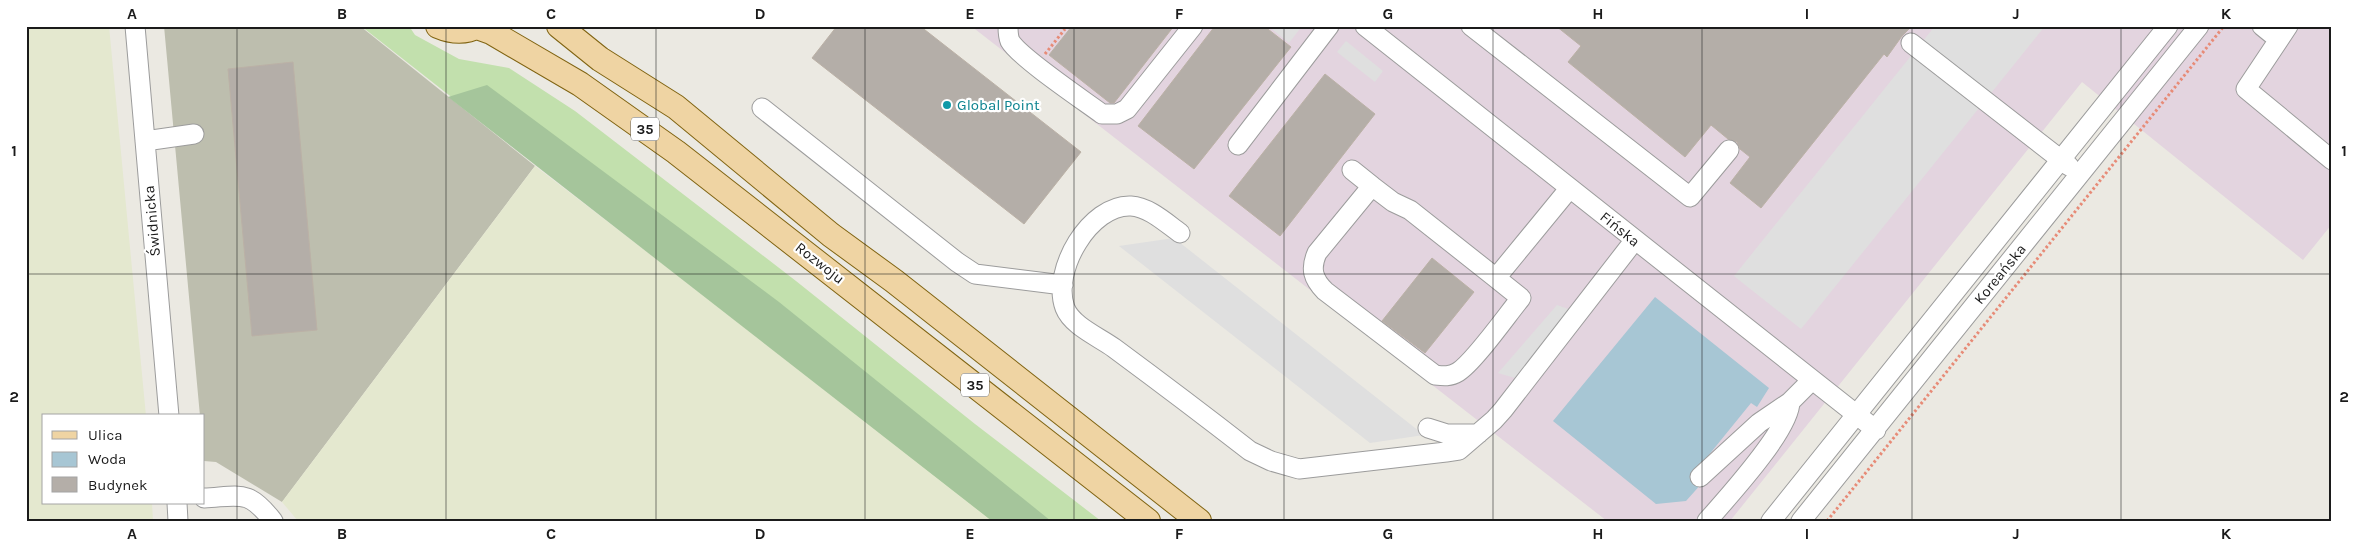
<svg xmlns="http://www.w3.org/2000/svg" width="2358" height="547" font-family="Karla,sans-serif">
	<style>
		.industrial { fill: #e3d4df }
		.construction { fill: #bdbeae }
		.farmland { fill: #e4e8cf }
		.grass { fill: #c2e0ad }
		.forest { fill: #a5c59b }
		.parking { fill: #dfdfdf }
		.water { fill: #a7c6d4 }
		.building { fill: #b4aea8; stroke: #bbb1a6 }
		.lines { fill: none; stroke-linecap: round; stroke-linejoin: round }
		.minor-casing { stroke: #9c9c9c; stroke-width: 21 }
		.major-casing { stroke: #806412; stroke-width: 26 }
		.path { stroke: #e78b77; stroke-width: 3; stroke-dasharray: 2.5 2.5; stroke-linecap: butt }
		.minor { stroke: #fff; stroke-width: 19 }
		.major { stroke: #efd4a3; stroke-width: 24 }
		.grid { fill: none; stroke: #1b1b1b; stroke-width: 1; stroke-opacity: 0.55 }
		.culture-dot { fill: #0f9aa8; stroke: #fff; stroke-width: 2 }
		.labels { text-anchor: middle; stroke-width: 4.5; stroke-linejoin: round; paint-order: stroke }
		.shield { fill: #fff; stroke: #5f5f5f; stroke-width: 1 }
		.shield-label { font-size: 14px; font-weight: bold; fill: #1b1b1b }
		.culture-label { font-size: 15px; fill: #0d838f; stroke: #fff; text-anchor: start }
		.street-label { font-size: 15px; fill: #1b1b1b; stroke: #fff }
		.neatline { fill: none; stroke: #1b1b1b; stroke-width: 2 }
		.grid-label { font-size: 16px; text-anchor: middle; font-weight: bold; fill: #1b1b1b }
	</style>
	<rect width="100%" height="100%" fill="#ebe9e2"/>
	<path class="industrial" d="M971,26H2332V224L2303,260L2082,82L1730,521H1607Z"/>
	<path class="construction" d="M164,26H360L535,166L282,502L216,462L204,461V416H200Z"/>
	<path class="farmland" d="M26,26H109L146,416H44V503H152L153,521H26Z
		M535,166L805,373L992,521H298L282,502Z"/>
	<path class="grass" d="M361,26H409L415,35L459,59L509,68L575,111L796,281L975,424L1101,521H992Z"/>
	<path class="forest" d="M487,85L779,302L1051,521H992L448,97Z"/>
	<path class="parking" d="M1268,26H1302L1289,43Z
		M1935,26H2045L1801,329L1734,276Z
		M1346,41L1383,71L1375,82L1337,52Z
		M1174,238L1424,435L1370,443L1119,246Z
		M1557,305L1571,310L1515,378L1498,373Z"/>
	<path class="water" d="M1655,297L1769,388L1757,407L1751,403L1695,472L1703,482L1686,501L1656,504L1553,421Z"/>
	<path class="building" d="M837,26H920L1081,152L1024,224L812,58Z
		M1072,26H1174L1114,103H1110L1049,55Z
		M1215,26H1264L1291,47L1194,169L1138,126Z
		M1556,26H1912L1902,36L1887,57L1884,54L1761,208L1730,183L1750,157L1740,149L1737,142L1728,139L1711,125L1685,157L1568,62L1581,46Z
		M293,62L317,330L252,336L228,69Z
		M1325,74L1375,114L1280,236L1229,196Z
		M1432,258L1474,292L1425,353L1382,321Z"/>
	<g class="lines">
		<g class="minor-casing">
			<path id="minor" d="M135,26L169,416
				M1008,26C1008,32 1008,36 1010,41C1019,57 1083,100 1102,114H1117L1127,109L1193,26
				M1365,26L1876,430
				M1471,26L1690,197L1729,150
				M2262,26L2278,39
				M2288,26L2246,89L2332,160
				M1911,43L2069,166
				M762,108L957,262L975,274L1063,285
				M145,141L194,134
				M1238,145L1329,26
				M1352,170L1372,186L1317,253C1310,269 1313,279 1325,291L1435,375C1443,376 1450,377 1458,372C1474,362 1507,315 1521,298L1496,278L1569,189
				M1372,186L1393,202L1410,210L1496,278
				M1180,233C1166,223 1149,207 1131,206C1090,204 1051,271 1065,308C1072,326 1099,337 1114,348C1160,382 1205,416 1250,451L1271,461L1299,469L1446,452L1459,450L1494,420L1503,410L1634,241
				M1428,428L1447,434H1478
				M1700,477L1759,423L1790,402
				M204,498C241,496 248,489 273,521
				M177,503L178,521
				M1707,521C1727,498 1790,430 1790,402L1812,380
				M1771,521L2168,26
				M1801,521L2199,26"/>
		</g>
		<g class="major-casing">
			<path id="major" d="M438,26C452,32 465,33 478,26
				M559,26L600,59L676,107L831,235L894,281L1199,521
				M477,27L491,32L580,84L676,152L1148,521"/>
		</g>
		<path class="path" d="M1045,54L1065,29
			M1827,521L2224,26"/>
		<use href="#minor" class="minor"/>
		<use href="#major" class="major"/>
	</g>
	<path class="grid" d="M237,26V521M446,26V521M656,26V521M865,26V521M1074,26V521M1284,26V521M1493,26V521M1702,26V521M1912,26V521M2121,26V521M26,274H2332"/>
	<circle class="culture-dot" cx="947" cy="105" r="5"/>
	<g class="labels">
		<g class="shield">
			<rect x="631" y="117.5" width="28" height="23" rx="4"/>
			<rect x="961" y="373.5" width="28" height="23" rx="4"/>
		</g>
		<g class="shield-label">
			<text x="645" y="134">35</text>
			<text x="975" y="390">35</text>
		</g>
		<g class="culture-label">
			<text x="957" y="110">Global Point</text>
		</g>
		<g class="street-label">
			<text transform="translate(152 221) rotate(-95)" y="5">Świdnicka</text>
			<text transform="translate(1620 229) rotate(39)" y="5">Fińska</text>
			<text transform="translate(820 263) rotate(38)" y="5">Rozwoju</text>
			<text transform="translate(2000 274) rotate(-51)" y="5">Koreańska</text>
		</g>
	</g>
	<rect width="2358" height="547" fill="none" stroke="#ffffff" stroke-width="55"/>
	<rect x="42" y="414" width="162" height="90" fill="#ffffff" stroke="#a4a4a4"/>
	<rect x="52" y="431" width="25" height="8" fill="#efd4a3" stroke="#a4a4a4"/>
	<text x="88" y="440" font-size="15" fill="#1b1b1b">Ulica</text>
	<rect x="52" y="452" width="25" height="15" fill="#a7c6d4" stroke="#a4a4a4"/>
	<text x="88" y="464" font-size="15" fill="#1b1b1b">Woda</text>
	<rect x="52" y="477" width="25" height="15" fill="#b4aea8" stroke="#a4a4a4"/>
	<text x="88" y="490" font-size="15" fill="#1b1b1b">Budynek</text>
	<rect x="28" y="28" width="2302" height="492" class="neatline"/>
	<g class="grid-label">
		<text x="132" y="19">A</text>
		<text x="342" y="19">B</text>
		<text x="551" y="19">C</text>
		<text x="760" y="19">D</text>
		<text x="970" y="19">E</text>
		<text x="1179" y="19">F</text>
		<text x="1388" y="19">G</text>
		<text x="1598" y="19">H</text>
		<text x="1807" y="19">I</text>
		<text x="2016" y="19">J</text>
		<text x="2226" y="19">K</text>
		<text x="14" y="156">1</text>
		<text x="2344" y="156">1</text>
		<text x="14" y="402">2</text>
		<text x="2344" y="402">2</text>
		<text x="132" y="539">A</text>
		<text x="342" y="539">B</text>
		<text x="551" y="539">C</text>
		<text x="760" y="539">D</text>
		<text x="970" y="539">E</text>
		<text x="1179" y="539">F</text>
		<text x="1388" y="539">G</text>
		<text x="1598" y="539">H</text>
		<text x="1807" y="539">I</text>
		<text x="2016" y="539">J</text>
		<text x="2226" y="539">K</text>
	</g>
</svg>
